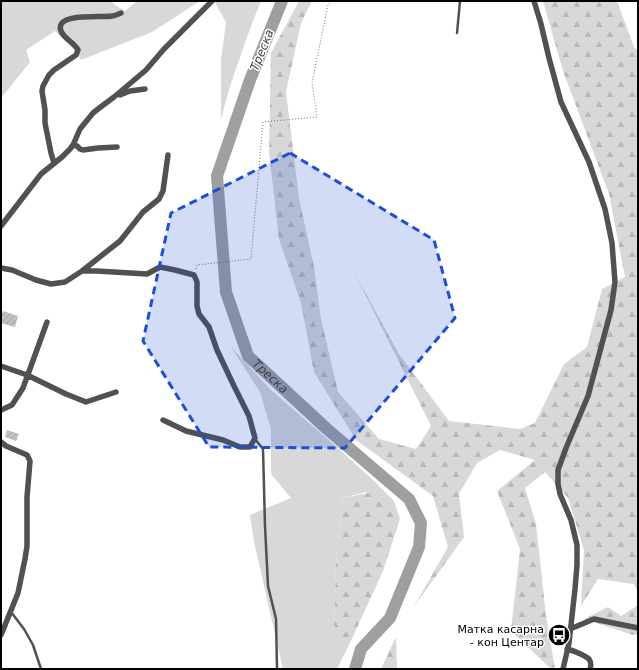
<svg xmlns="http://www.w3.org/2000/svg" width="639" height="670" font-family="'DejaVu Sans',sans-serif">
	<style>
		.green { fill: #d8d8d8 }
		.forest { fill: url(#forest-firs) }
		.lines { fill: none; stroke-linecap: round; stroke-linejoin: round }
		.river { stroke: #9f9f9f; stroke-width: 12 }
		.building { fill: url(#building-hatch) }
		.path { stroke: #737373; stroke-width: 1; stroke-dasharray: 1 2; stroke-linecap: butt }
		.service { stroke: #515151; stroke-width: 2.5 }
		.minor { stroke: #515151; stroke-width: 5.5 }
		.marked { fill: #1d4ed8; fill-opacity: 0.2; stroke: #1d4ed8; stroke-width: 3; stroke-dasharray: 8 5; stroke-linejoin: round }
		.labels { text-anchor: middle; stroke-width: 3; stroke-linejoin: round; paint-order: stroke }
		.poi-label { font-size: 11px; fill: #000; stroke: #fff; text-anchor: end }
		.water-label { font-size: 12px; font-style: italic; fill: #404040; stroke: #fff }
	</style>
	<defs>
		<pattern id="forest-firs" width="22" height="20" patternUnits="userSpaceOnUse"><rect width="22" height="20" fill="#d8d8d8"/><path d="M5 1l3.5 6h-7zM16 11l3.5 6h-7z" fill="#b8b8b8"/></pattern>
		<pattern id="building-hatch" width="6" height="6" patternUnits="userSpaceOnUse"><rect width="6" height="6" fill="#c0c0c0"/><path d="M-1 1l2-2M0 6l6-6M5 7l2-2" fill="none" stroke="#a3a3a3"/></pattern>
	</defs>
	<rect width="100%" height="100%" fill="#fff"/>
	<path class="green" d="M1,1H111L115,5L125,11L137,1H200L152,32L81,60L74,49L55,31L26,50L30,62L7,91L1,97Z
		M214,1H261C253,20 246,40 239,60C232,79 226,99 221,120V60L226,22Z
		M231,347L272,391L339,449L373,480L394,501L400,519L366,492L342,498L336,564L334,631L349,645L337,669H283L254,542L250,515L291,498L271,474V429L260,392Z"/>
	<path class="forest" d="M299,1H312L301,23L286,92L299,198L314,267L321,319L338,392L379,439L416,449L431,426L354,272L399,354L449,421L520,429L535,423L564,364L587,347L602,289L625,277L609,194L563,71L543,1H617L634,47L638,51V593L634,584L598,579L581,606L584,550L568,498L545,472L525,488L536,524L546,616L555,669H551L511,631L520,549L497,491L535,460L500,450L477,463L459,494L464,537L413,608L448,547L433,496L356,440L314,372L301,303L279,239L269,152L271,53Z
		M368,493L400,519L383,571L349,645L334,631L336,564L342,498Z
		M638,605V634L633,635L584,619L608,607L621,616Z
		M396,637L397,669H381Z"/>
	<g class="lines">
		<path class="river" id="s1" d="M282,1L250,80L217,176L226,292L248,356L327,429L409,499L421,523L419,547L390,618L361,649L355,669"/>
	</g>
	<path class="building" d="M3,311L18,316L15,327L1,323V316Z
		M7,430L19,434L16,441L5,437Z"/>
	<g class="lines">
		<path class="path" d="M196,269L197,265L251,259L263,122L317,117L312,83L328,5L331,1"/>
		<path class="service" d="M457,33L460,1
			M255,439L263,449L265,526L268,586L276,619L277,669
			M11,612L24,629L33,645L41,669"/>
		<path class="minor" d="M534,1L541,24L549,58L561,102L589,162L605,209L612,243L615,282L611,310L588,396L566,448L558,470V484L560,494L571,520L577,545V565L575,589L569,643L563,669
			M120,95L130,91L145,89
			M73,145L77,146L80,149L83,150L98,148L117,147
			M54,163L51,153L45,123V110L42,91L43,86L49,75L54,70L76,55L78,50C74,42 64,39 61,31C54,12 102,18 112,16C115,16 118,14 121,13
			M1,226L41,174L62,157L70,149L73,145L80,129L93,113L98,109L114,97L146,70L164,49L212,1
			M1,268L12,270L36,280L51,284L65,282L82,271H97L147,274L160,267L175,270L194,275L197,282V306L199,314L209,327L217,350L234,386L249,416L255,438L250,447H240L223,440L186,431L163,420
			M82,271L120,241L143,212L159,199L163,191L168,155
			M1,366L27,375L66,394L86,402L116,392
			M1,410L12,405L23,388L47,322
			M1,442L6,446L27,455L30,461L27,497V546L25,559L18,593L1,635
			M570,629L594,619L638,628
			M567,649C572,650 586,656 589,659C591,662 591,666 590,669"/>
	</g>
	<path class="marked" d="M290,153L434,240L455,318L345,448L209,447L143,341L171,213Z"/>
	<defs>
		<g id="bus-disc" transform="scale(1.15)"><circle r="9.5" fill="#000" stroke="#fff"/><path d="M-5-6H5V4H4V6H2V4H-2V6H-4V4H-5ZM-3.5-4V0h7V-4ZM-3.5 1.2v1.5H-2V1.2ZM2 1.2v1.5H3.5V1.2Z" fill="#fff"/></g>
	</defs>
	<g fill-rule="evenodd">
		<use href="#bus-disc" x="559" y="635"/>
	</g>
	<g class="labels">
		<g class="poi-label">
			<text x="544" y="633">Матка касарна<tspan x="544" dy="13">- кон Центар</tspan></text>
		</g>
		<g class="water-label">
			<text transform="translate(262 50) rotate(-68)" y="4">Треска</text>
			<text dy="4" stroke="none"><textPath href="#s1" startOffset="401">Треска</textPath></text>
		</g>
	</g>
	<rect width="639" height="670" fill="none" stroke="#000000" stroke-width="4"/>
</svg>
